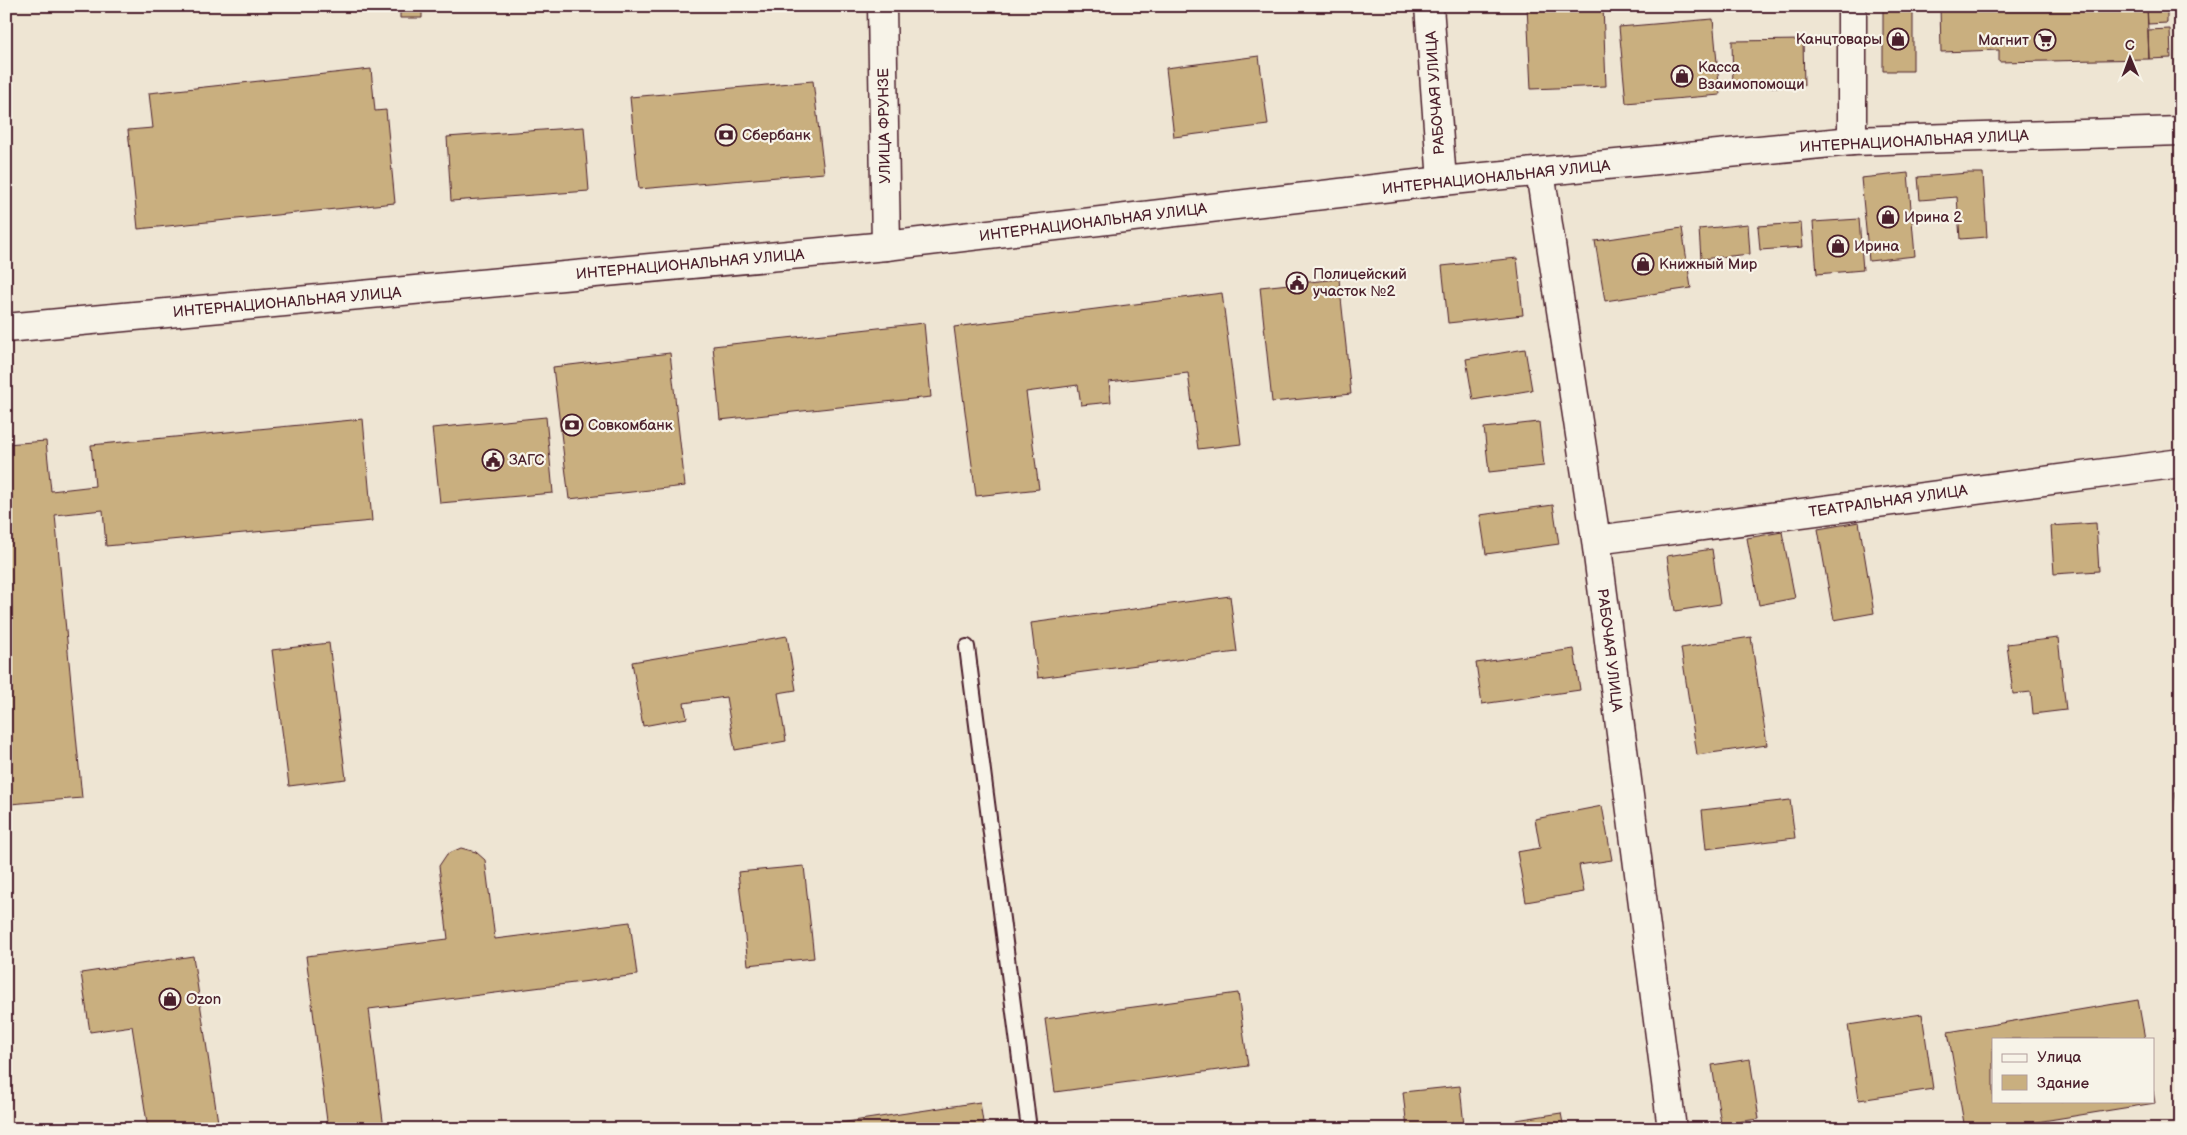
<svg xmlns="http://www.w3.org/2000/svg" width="2187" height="1135" font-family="'Balsamiq Sans',sans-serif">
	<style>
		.building { fill: #c9af7f; stroke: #4a1f2b }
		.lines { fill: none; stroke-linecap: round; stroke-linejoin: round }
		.service-casing { stroke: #4a1f2b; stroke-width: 18 }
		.minor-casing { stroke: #4a1f2b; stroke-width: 31 }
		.tertiary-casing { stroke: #4a1f2b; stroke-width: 31 }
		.service { stroke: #f7f3e8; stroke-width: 14 }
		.minor { stroke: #f7f3e8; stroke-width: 28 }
		.tertiary { stroke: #f7f3e8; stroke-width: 28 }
		.labels { text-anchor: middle; stroke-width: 4.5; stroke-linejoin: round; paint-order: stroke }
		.poi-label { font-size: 15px; fill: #4a1f2b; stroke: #f7f3e8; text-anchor: start }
		.street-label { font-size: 15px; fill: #4a1f2b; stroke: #f7f3e8 }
	</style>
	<rect width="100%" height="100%" fill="#eee5d3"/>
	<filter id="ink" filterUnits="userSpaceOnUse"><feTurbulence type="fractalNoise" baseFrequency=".02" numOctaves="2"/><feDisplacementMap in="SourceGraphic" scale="10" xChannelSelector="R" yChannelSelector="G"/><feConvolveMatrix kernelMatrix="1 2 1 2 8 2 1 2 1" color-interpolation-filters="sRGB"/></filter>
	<g filter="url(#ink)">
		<path class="building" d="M400,6H422V18H400Z
			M1527,6H1603L1606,86L1531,89Z
			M1883,6H1913V71H1883Z
			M1940,6H2147L2149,59L1999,62V50L1941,52Z
			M2147,6H2167V23L2148,24Z
			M1713,19L1720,95L1626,103L1619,27Z
			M2170,29L2171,58L2149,59L2148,30Z
			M1803,40L1804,86L1733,88L1732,41Z
			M1259,56L1268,125L1174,137L1166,68Z
			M371,69L375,111L386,110L395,203L138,229L128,130L153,128L149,93Z
			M813,81L824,173L639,189L630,97Z
			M584,127L589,191L451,201L447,137Z
			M1908,173L1915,256L1869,261L1861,178Z
			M1968,173H1983L1987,237L1960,239L1957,197L1920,200L1918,177Z
			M1859,219L1863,270L1817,274L1813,222Z
			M1801,223L1803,247L1760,250L1758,226Z
			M1748,224L1750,254L1701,259L1699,229Z
			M1682,228L1691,288L1605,301L1595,241Z
			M1517,258L1523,315L1448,323L1442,266Z
			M1339,279L1351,394L1272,402L1260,287Z
			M1222,293L1241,444L1198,449L1188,373L1109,382L1111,402L1081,405L1078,385L1026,392L1039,489L976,496L954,327Z
			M924,323L931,397L720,420L713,346Z
			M1525,349L1532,390L1473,400L1466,359Z
			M670,353L685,486L569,499L553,367Z
			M546,417L553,493L440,503L432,428Z
			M363,419L372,521L106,546L103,510L55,515L82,798L10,804L6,769V444L46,441L51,491L95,486L91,445Z
			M1539,422L1544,466L1489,472L1484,428Z
			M1553,505L1559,544L1486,554L1480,515Z
			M1859,522L1874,613L1834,620L1818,529Z
			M2096,523L2099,571L2054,574L2051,526Z
			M1782,532L1795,598L1759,605L1747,538Z
			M1712,549L1720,604L1675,611L1667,556Z
			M1230,596L1237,652L1038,678L1031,623Z
			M787,636L796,690L778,693L786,741L735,750L726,697L684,703L687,718L643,726L632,662Z
			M1751,637L1767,745L1697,755L1681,648Z
			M2058,638L2066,710L2033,714L2031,692L2013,694L2007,644Z
			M329,643L346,779L289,786L272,650Z
			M1574,649L1580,690L1482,704L1476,663Z
			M2181,792V828L2175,793Z
			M1790,800L1795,838L1706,849L1702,810Z
			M1602,806L1612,860L1579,865L1584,892L1526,902L1517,852L1540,848L1535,819Z
			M461,848L476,852L485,860L495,939L630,922L637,975L369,1009L384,1129H328L306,956L448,939L439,866L447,854Z
			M804,866L814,958L748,965L738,872Z
			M193,956L219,1129H148L132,1026L90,1032L81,973Z
			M1238,993L1248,1066L1055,1092L1045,1019Z
			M2138,1000L2145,1039H1993V1101H2153V1091L2155,1103L1993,1129H1965L1948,1032Z
			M1922,1014L1933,1089L1859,1100L1848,1025Z
			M1750,1059L1759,1119L1721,1124L1712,1065Z
			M1460,1086L1464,1126L1437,1129H1407L1403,1092Z
			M980,1102L984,1129H800Z
			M1561,1113L1564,1129H1517L1516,1120Z"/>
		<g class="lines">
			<g class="service-casing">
				<path id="service" d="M967,647L1029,1129"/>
			</g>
			<g class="minor-casing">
				<path id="minor" d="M882,6L886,246
					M1429,6L1442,181
					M1852,6V141
					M1540,172L1596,540L1672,1129
					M1596,540L2181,463"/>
			</g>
			<g class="tertiary-casing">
				<path id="tertiary" d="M6,328L886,246L1442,181L1852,141L2181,131"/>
			</g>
			<use href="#service" class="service"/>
			<use href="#minor" class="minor"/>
			<use href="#tertiary" class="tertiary"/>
		</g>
	</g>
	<defs>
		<g id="shop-ring" transform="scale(1.125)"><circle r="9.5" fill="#f7f3e8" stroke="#4a1f2b" stroke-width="1.5"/><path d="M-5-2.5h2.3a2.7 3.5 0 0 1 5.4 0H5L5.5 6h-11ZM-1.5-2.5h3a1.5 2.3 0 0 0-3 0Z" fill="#4a1f2b"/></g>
		<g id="supermarket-ring" transform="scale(1.125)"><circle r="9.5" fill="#f7f3e8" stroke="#4a1f2b" stroke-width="1.5"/><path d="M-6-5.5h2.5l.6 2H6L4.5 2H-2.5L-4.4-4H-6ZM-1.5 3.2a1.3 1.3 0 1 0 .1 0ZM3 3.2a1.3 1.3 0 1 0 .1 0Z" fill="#4a1f2b"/></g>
		<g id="bank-ring" transform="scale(1.125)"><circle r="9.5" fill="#f7f3e8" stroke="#4a1f2b" stroke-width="1.5"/><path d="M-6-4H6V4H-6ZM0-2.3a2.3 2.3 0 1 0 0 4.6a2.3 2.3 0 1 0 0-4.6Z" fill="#4a1f2b"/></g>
		<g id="civic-ring" transform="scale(1.125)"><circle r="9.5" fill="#f7f3e8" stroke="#4a1f2b" stroke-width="1.5"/><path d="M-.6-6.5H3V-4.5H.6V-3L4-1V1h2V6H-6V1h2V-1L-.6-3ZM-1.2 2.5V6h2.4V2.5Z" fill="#4a1f2b"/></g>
	</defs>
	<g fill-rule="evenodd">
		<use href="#shop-ring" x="1898" y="39"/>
		<use href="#supermarket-ring" x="2045" y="40"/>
		<use href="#shop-ring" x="1682" y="76"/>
		<use href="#bank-ring" x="726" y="135"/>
		<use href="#shop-ring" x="1888" y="217"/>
		<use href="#shop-ring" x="1838" y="246"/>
		<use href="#shop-ring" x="1643" y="264"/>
		<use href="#civic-ring" x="1297" y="283"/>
		<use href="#bank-ring" x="572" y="425"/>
		<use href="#civic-ring" x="493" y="460"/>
		<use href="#shop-ring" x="170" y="999"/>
	</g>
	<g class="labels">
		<g class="poi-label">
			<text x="1882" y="44" text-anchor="end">Канцтовары</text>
			<text x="2029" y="45" text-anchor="end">Магнит</text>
			<text x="1698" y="72">Касса<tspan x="1698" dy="17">Взаимопомощи</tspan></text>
			<text x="742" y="140">Сбербанк</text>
			<text x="1904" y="222">Ирина 2</text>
			<text x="1854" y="251">Ирина</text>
			<text x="1659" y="269">Книжный Мир</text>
			<text x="1313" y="279">Полицейский<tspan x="1313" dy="17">участок №2</tspan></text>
			<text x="588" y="430">Совкомбанк</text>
			<text x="509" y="465">ЗАГС</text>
			<text x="186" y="1004">Ozon</text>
		</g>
		<g class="street-label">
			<text transform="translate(1435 93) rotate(-94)" y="5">РАБОЧАЯ УЛИЦА</text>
			<text transform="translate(884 126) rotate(-91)" y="5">УЛИЦА ФРУНЗЕ</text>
			<text transform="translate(1914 141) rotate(-3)" y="5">ИНТЕРНАЦИОНАЛЬНАЯ УЛИЦА</text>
			<text transform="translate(1496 177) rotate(-6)" y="5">ИНТЕРНАЦИОНАЛЬНАЯ УЛИЦА</text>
			<text transform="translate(1093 222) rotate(-7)" y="5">ИНТЕРНАЦИОНАЛЬНАЯ УЛИЦА</text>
			<text transform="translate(690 264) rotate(-5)" y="5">ИНТЕРНАЦИОНАЛЬНАЯ УЛИЦА</text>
			<text transform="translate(287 302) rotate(-5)" y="5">ИНТЕРНАЦИОНАЛЬНАЯ УЛИЦА</text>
			<text transform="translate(1888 501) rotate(-8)" y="5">ТЕАТРАЛЬНАЯ УЛИЦА</text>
			<text transform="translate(1610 650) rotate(83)" y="5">РАБОЧАЯ УЛИЦА</text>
		</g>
	</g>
	<rect width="2187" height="1135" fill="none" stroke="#f7f3e8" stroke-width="25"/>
	<rect x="12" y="12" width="2162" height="1110" fill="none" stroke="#4a1f2b" stroke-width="2" filter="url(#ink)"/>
	<rect x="1992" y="1038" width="162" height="65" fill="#f7f3e8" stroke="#b29e9c"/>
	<rect x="2002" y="1054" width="25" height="8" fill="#f7f3e8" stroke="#b29e9c"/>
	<text x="2037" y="1062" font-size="15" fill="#4a1f2b">Улица</text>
	<rect x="2002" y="1075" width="25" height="15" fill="#c9af7f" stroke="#b29e9c"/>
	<text x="2037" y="1088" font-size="15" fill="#4a1f2b">Здание</text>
	<g transform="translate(2130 58) rotate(359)" stroke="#f7f3e8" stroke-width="4" paint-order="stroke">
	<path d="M0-4L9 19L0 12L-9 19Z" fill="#4a1f2b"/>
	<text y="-8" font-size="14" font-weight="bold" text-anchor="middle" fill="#4a1f2b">С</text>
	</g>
</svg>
